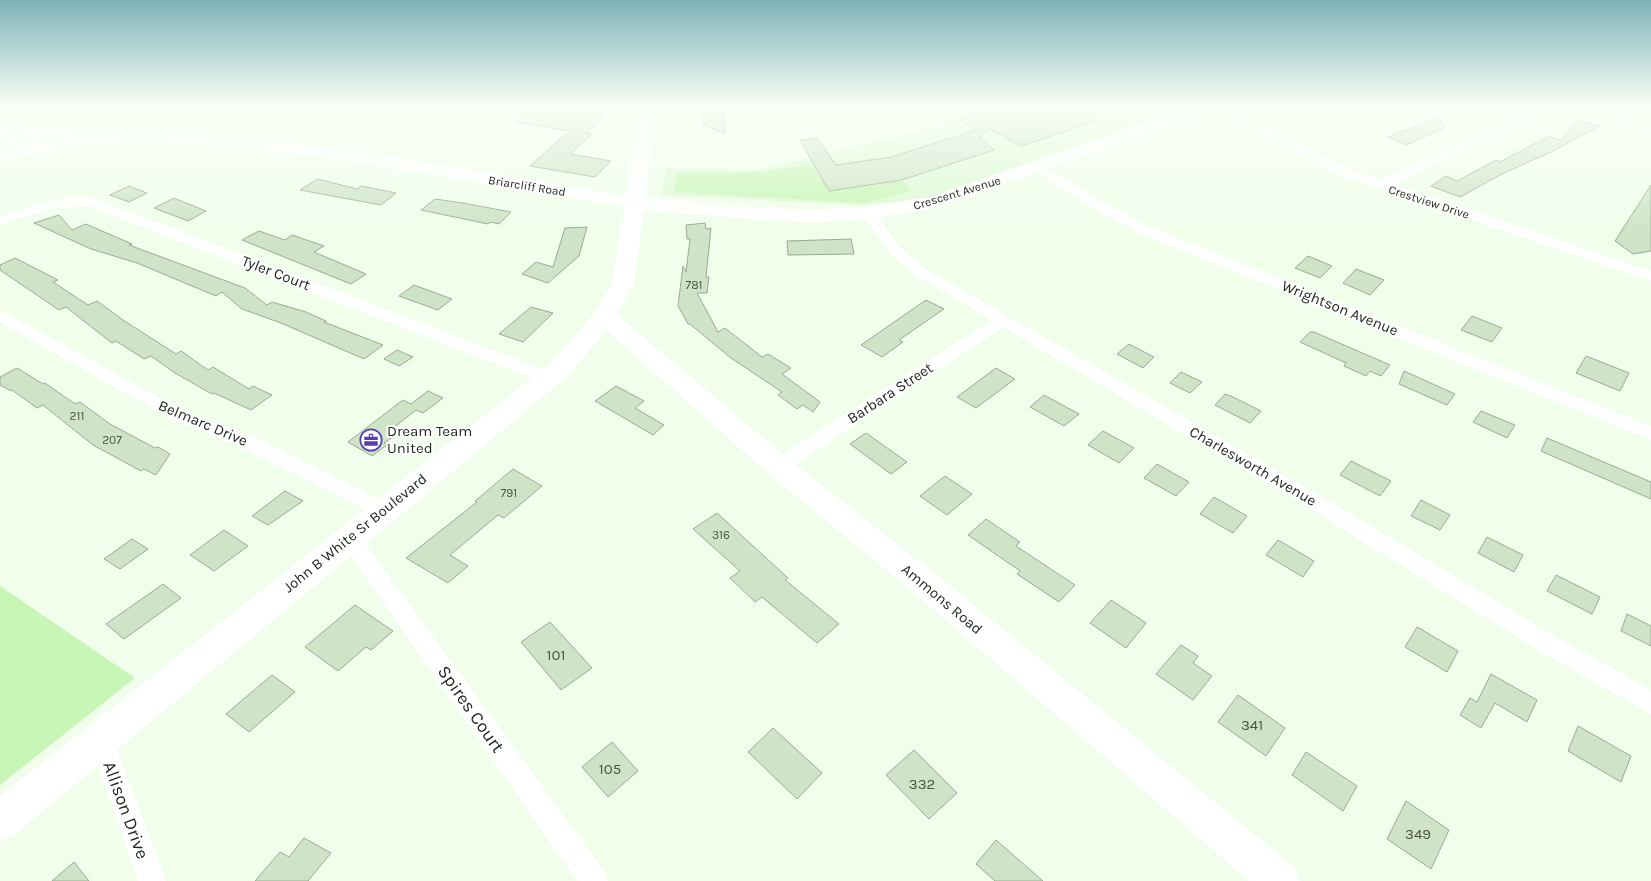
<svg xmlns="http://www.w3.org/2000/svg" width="1651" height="881" font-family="Karla,sans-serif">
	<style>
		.built { fill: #def9d4 }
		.green { fill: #c8f6b6 }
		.building { fill: #cfe4c7; stroke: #97ac90 }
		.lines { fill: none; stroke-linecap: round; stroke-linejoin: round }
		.street { fill: #fff; fill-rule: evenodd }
		.secondary { fill: #fff; fill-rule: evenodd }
		.labels { text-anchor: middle; stroke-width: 4; stroke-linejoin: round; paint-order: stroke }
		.far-street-label { font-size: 12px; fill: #1d251a; stroke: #fff }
		.number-label { font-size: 12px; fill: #4a5545 }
		.street-label { font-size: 15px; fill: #1d251a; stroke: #fff }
		.poi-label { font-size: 15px; fill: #1d251a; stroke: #fff; text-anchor: start }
		.near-number-label { font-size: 15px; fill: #4a5545 }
		.near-street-label { font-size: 18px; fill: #1d251a; stroke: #fff }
	</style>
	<rect width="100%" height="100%" fill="#f1feec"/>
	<path class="built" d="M959,107H1188L1026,163L934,198L861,205L661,195L667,168L752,171L939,127Z"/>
	<path class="green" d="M812,163L829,191L902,180L911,191L863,203L674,192L677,173C724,173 766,175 812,163Z
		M0,586L135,678L0,785Z"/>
	<path class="building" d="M534,107H562L606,115L586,133L592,134L570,154L611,161L595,177L530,166L569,131L515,122Z
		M1104,107L1094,122L1021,146L988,128L980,139L994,150L902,180L829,191L800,140L817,138L836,165L891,157L977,130L959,119L995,108Z
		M724,108L725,134L703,124L702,109Z
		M1440,116L1444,128L1406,145L1388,137Z
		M1578,120L1600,126L1549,153L1502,174L1460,197L1431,186L1446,176L1457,181L1496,160L1500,162L1549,136L1561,141Z
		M318,179L357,189L361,186L396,193L381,205L300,190Z
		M1651,185V251L1633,254L1615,241Z
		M129,186L147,193L129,202L110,195Z
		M174,198L206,211L188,221L154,208Z
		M435,199L463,203L511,212L499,224L490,222L488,224L421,210Z
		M59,215L72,230L86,224L132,244L129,245L245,288L267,305L272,302L306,312L326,321L324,322L383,345L364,359L281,323L242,309L222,292L216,296L137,263L91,249L34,223Z
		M705,223L706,229L711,228L706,277H709L707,293H697L718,332L725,328L762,357L768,354L791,368L782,374L820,402L813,412L803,405L797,409L778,395L782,392L731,358L690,324H688L678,306L683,266L686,272L690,239H687L686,225Z
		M587,227L579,256L548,283L522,274L536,262L553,267L565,228Z
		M259,231L285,240L292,235L324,246L314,252L366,274L351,284L242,240Z
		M851,239L854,254L788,255L787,241Z
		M1308,256L1332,266L1320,278L1295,268Z
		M15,258L58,280L53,282L88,305L97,301L123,320L176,354L181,351L208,370L213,367L249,389L253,386L272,395L251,410L214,393L212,394L175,373L151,356L144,359L116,341L112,343L66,307L59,310L0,270V265Z
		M1356,269L1384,280L1370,295L1343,283Z
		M414,285L452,299L438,310L399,296Z
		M926,300L944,309L899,340L903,342L882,357L861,345Z
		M531,307L553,313L523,342L499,334Z
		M1472,316L1502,328L1492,342L1461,330Z
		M1310,332H1314L1390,365L1381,376L1370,371L1366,376L1344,366L1346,363L1300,342Z
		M1129,344L1154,357L1143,368L1117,354Z
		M397,350L413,357L399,366L384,359Z
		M1586,356L1629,373L1620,391L1576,373Z
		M17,368L43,384L45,383L75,404L80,402L110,424L155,448L158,447L170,454L156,475L144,469L141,471L93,445L43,405L37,408L12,390L11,391L0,385V377Z
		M996,368L1015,379L976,408L957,397Z
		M1404,371L1455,394L1447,405L1399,384Z
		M1181,372L1202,382L1190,393L1170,383Z
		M616,386L644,401L635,408L664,425L653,435L595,401Z
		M428,391L443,398L423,413L416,410L387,433L393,437L384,443L387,445L372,456L348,442L403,400L411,404Z
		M1225,394L1233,397L1261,411L1250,423L1215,405Z
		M1044,395L1079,414L1064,426L1030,407Z
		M1481,411L1515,425L1507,438L1473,422Z
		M1103,431L1134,448L1119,463L1088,445Z
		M866,433L907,462L891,474L850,444Z
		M1547,438L1651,482V499L1541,451Z
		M1351,461L1391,481L1380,496L1340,475Z
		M1157,464L1189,482L1176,496L1144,478Z
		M513,469L542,486L504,518L498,515L450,555L468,566L448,583L406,558L477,502L475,501Z
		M945,476L972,494L947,515L920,496Z
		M285,491L303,501L268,525L252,516Z
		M1214,497L1247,516L1233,533L1200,514Z
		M1421,500L1450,515L1440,530L1411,516Z
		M717,513L788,578L785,580L839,624L817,643L762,597L755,602L730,578L740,571L693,529Z
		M986,519L1020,542L1016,546L1075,585L1059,602L1017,574L1020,571L968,535Z
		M224,530L248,546L214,571L190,555Z
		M1487,537L1523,555L1514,572L1478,553Z
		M132,539L148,549L120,569L104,559Z
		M1278,540L1314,561L1303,577L1266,555Z
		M1556,575L1600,597L1592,614L1547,591Z
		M163,584L181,598L124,639L106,624Z
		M1111,600L1146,623L1126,648L1090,623Z
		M355,605L393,631L371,650L366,647L338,671L305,647Z
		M1627,614L1651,626V646L1621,631Z
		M550,622L592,668L561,690L521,642Z
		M1417,627L1458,651L1447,672L1405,647Z
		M1181,645L1198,656L1193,663L1212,676L1193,700L1156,674Z
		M1491,674L1537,700L1527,722L1495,703L1481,728L1460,715L1470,698L1477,702Z
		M272,675L295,692L249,732L226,714Z
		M1238,695L1285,728L1266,756L1218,722Z
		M1578,726L1631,756L1621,782L1568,751Z
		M773,728L822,773L797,799L748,752Z
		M612,742L638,771L608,797L582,767Z
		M914,750L957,793L929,819L886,775Z
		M1306,752L1357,786L1343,811L1292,775Z
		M1406,801L1449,830L1431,869L1387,839Z
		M304,838L331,853L308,881H255L280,852L289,857Z
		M996,840L1043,881H995L976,864Z
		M74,862L89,881H52Z"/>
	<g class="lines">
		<path class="street" d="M1209,107H1225L1355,171L1380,180L1543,107H1560L1393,184L1651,271V281L1345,177Z
			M1592,107H1609L1651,127V136Z
			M0,124L109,132L115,136L109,140L40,135C40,142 39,150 31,152L0,140ZM7,132L28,134V142L8,135Z
			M1038,163L1105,203L1152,228L1651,426V440L1142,234L1095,209L1033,170L1031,167L1033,164Z
			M81,197L96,199L555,374L558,378L555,382L549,384L543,382L88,206L58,207L0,224V216L58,199Z
			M869,209L874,210L899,247L924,268L1305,487L1556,637L1651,690V714L1540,651L1291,497L1003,327L785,471L778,473L771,471L768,466L771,461L992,320L914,274L889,253L862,213Z
			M0,310L183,411L252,436L391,505L394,510L391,515L384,518L377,515L238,446L171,419L0,322Z
			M349,529L356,531L604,871L608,881H577L342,543L339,537L342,531Z
			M101,727L110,731L113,739L166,881H138L89,739L92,731Z"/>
		<path class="secondary" d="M639,107H657L645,198L767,208L817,210L869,207L930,197L1192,107H1218L1216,111L934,208L869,219L817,222L767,220L644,210L634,284L617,315L788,459L934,573L1294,867L1300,881H1249L912,591L768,473L606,330L569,375L14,835L0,840V796L551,363L594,313L612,284L624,207L349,161L266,151L150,141L87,145L0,161V149L87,133L150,131L266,139L349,149L625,196Z"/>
	</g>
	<linearGradient id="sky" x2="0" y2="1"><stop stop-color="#7eb2b7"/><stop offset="0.46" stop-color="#f9fff6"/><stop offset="1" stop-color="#f9fff6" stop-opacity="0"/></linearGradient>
	<rect width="1651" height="231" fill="url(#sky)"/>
	<defs>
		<g id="office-ring" transform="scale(1.125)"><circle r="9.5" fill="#fff" stroke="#583eb6" stroke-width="1.5"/><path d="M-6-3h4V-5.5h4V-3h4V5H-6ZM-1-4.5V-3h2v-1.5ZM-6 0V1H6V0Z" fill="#583eb6"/></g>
	</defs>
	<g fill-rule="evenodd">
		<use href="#office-ring" x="371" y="440"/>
	</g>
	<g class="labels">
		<g class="far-street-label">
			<text transform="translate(527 186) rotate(9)" y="4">Briarcliff Road</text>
			<text transform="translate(957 193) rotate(-17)" y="4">Crescent Avenue</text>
			<text transform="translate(1429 202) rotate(18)" y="4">Crestview Drive</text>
		</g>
		<g class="number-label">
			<text x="694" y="289">781</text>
			<text x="77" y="420">211</text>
			<text x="112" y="444">207</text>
			<text x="509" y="497">791</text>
			<text x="721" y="539">316</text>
		</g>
		<g class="street-label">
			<text transform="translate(276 273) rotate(21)" y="5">Tyler Court</text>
			<text transform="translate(1340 308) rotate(22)" y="5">Wrightson Avenue</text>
			<text transform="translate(890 393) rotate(-33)" y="5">Barbara Street</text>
			<text transform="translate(203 423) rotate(23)" y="5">Belmarc Drive</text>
			<text transform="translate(1253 466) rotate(30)" y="5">Charlesworth Avenue</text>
			<text transform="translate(355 533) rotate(-39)" y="5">John B White Sr Boulevard</text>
			<text transform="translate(942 599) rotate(40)" y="5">Ammons Road</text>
		</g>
		<g class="poi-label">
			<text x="387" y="436">Dream Team<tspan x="387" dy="17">United</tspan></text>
		</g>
		<g class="near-number-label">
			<text x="556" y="660">101</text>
			<text x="1252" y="730">341</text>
			<text x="610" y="774">105</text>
			<text x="922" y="789">332</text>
			<text x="1418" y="839">349</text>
		</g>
		<g class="near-street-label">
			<text transform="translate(471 709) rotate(55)" y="6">Spires Court</text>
			<text transform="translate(126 810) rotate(70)" y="6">Allison Drive</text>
		</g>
	</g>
</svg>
